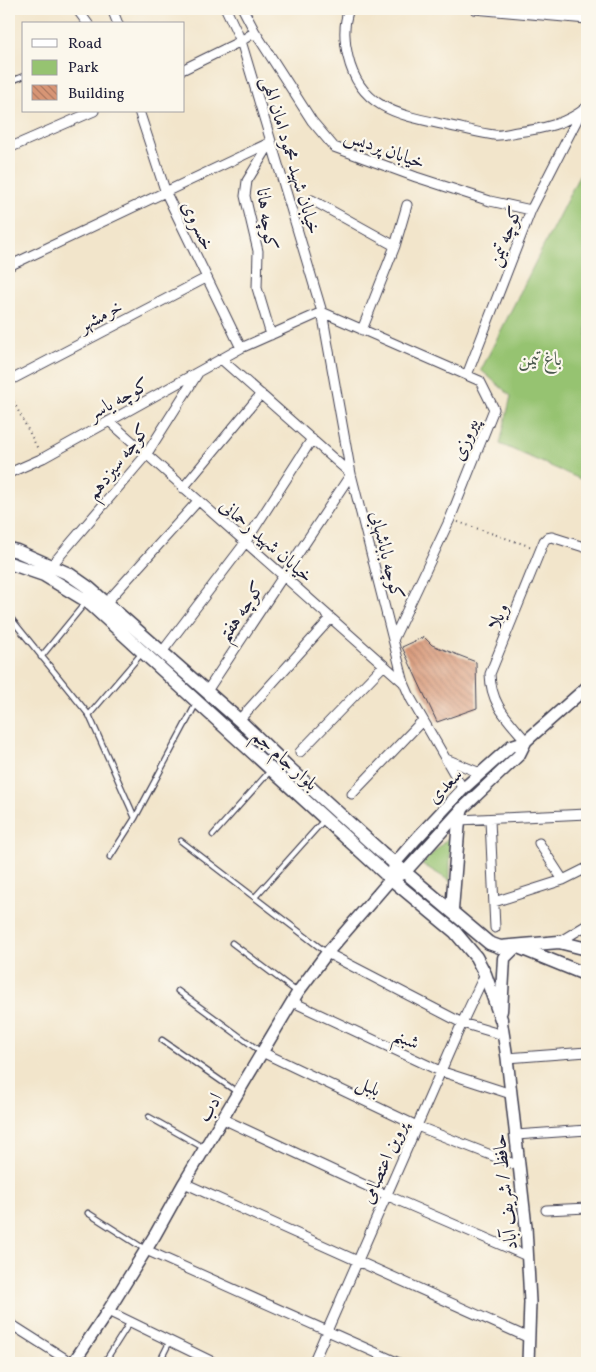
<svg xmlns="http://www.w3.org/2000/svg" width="596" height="1372" font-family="Vollkorn,Amiri,serif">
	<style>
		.green { fill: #96c371; stroke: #5c7256 }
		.building { fill: url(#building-back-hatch) }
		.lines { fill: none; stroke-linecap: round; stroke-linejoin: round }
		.service-casing { stroke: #413f51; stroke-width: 7 }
		.minor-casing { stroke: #413f51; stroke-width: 11 }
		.tertiary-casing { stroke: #413f51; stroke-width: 14 }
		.secondary-casing { stroke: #413f51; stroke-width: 15 }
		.path { stroke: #413f51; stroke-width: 2; stroke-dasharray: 1 4; stroke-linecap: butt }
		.service { stroke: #fff; stroke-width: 4.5 }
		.minor { stroke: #fff; stroke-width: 9 }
		.tertiary { stroke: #fff; stroke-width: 11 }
		.secondary { stroke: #fff; stroke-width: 12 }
		.labels { text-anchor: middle; stroke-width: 4.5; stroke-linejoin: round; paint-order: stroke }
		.street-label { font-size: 19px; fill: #22223b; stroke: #fbf7ec }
		.park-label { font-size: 19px; fill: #4b5a4e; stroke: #fbf7ec }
	</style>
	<defs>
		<pattern id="building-back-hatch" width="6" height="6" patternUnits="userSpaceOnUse" patternTransform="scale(1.25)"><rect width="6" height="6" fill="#d79575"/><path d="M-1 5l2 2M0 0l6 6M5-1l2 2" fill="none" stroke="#ae7961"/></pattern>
	</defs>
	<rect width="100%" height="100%" fill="#fbf7ec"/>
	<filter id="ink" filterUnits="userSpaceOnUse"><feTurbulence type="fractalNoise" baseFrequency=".02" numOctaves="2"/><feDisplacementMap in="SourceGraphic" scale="10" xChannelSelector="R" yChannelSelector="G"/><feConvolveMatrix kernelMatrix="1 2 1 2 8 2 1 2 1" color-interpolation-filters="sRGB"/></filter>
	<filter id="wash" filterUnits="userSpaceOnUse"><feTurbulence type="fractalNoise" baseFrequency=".0096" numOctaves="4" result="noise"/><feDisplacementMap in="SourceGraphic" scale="20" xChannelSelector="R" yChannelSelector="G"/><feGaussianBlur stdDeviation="1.12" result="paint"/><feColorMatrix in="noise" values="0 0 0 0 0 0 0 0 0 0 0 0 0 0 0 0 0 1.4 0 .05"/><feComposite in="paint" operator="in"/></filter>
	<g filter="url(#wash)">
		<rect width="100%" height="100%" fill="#f2e5cb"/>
		<path class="green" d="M587,160V482L500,444L511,396L481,370Z
			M450,836V881L422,864Z"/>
		<g id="blocks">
			<path class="building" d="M424,637L432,645L476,662L477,708L437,722L402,647Z"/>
		</g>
	</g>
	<g filter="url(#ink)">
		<use href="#blocks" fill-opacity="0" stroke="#413f51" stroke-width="1"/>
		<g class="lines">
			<g class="service-casing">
				<path id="service" d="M9,82L24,76
					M9,616L89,715L135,818
					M41,657L86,602
					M89,715L142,653
					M213,835L270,771
					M181,841L327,953
					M110,857L135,818L196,704
					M255,897L324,820
					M232,943L297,992
					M178,991L261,1052
					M162,1040L237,1092
					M149,1117L204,1148
					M88,1213L146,1250
					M104,1363L130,1322
					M159,1363L170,1341"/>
			</g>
			<g class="minor-casing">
				<path id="minor" d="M77,9L88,24
					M112,9L118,24
					M226,9L241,41L322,312L351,474L404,683L411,699L463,789
					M349,9C343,25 344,41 348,57C360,109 400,115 446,125C462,128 478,133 494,135C501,136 510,133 517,132C542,129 567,124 587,107
					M474,9L587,19
					M255,32L312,121L334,147L416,177L490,201L531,210
					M184,69L241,41L255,32L243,9
					M139,111L166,193L241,348
					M271,142L247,181L245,196L258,251L257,288L271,335
					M9,148L94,111
					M312,200L395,246
					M9,266L271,142
					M322,312L480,381L494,409L450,519L393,640
					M362,330L395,246L407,205
					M467,375L531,210L580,114
					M9,381L206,278
					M109,421L403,682
					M9,473L43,458L241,348L322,312
					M183,488L261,394
					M51,566L146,455L198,373
					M106,603L198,501
					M162,652L245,543L312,439
					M207,691L351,474L221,359
					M239,720L331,618
					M526,741C507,718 491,705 490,674L544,541L547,538L552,537L587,548
					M300,752L384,665
					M446,759L480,773
					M352,794L423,720
					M459,820L587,814
					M490,820L495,928
					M539,843L563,880
					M494,902L563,880L587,868
					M559,942L587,925
					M327,953L462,1023L503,1035
					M293,1002L440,1071L511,1094
					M262,1052L417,1126L519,1166
					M507,1058L587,1052
					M223,1119L386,1195L527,1256
					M516,1135L587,1130
					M184,1183L529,1338
					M546,1210L587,1208
					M146,1250L399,1363
					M108,1311L215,1363
					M9,1323L72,1363
					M313,1363L462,1023L485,974"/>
			</g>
			<g class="tertiary-casing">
				<path id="tertiary" d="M393,871L395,863L416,839L463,789L511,746L526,741L587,687
					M501,1019L507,1058L526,1227L530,1302L528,1363
					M73,1363L108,1311L155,1235L184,1183L298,992L327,953L391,879L405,872L462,809L519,755L526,741"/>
			</g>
			<g class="secondary-casing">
				<path id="secondary" d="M9,549L17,551L69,574L89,588L239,720L288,767L381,852L489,943L500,947L559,942L587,949
					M9,563L44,575L87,601L391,879L455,932L476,957L485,974L501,1019
					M452,910L459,820L462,809
					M518,947L587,975
					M501,1011L504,958L516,946"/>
			</g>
			<path class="path" d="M9,393L38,449
				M458,522L532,547"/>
			<use href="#service" class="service"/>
			<use href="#minor" class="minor"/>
			<use href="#tertiary" class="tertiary"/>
			<use href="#secondary" class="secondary"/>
		</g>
	</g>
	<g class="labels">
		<g class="street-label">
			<text transform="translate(385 148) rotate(20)" y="7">خیابان پردیس</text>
			<text transform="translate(292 155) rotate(73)" y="7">خیابان شهید محمود امان الهی</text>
			<text transform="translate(268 219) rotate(82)" y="7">کوچه هانا</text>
			<text transform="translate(199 225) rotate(65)" y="7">خسروی</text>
			<text transform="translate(504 236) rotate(-68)" y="7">کوچه تیمن</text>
			<text transform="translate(100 315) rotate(-28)" y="7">خرمشهر</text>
			<text transform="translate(118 398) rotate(-29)" y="7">کوچه یاسر</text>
			<text transform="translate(464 439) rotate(-68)" y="7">پیروزی</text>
			<text transform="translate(117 461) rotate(-52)" y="7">کوچه سیزدهم</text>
			<text transform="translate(267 540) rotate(41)" y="7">خیابان شهید رحمانی</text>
			<text transform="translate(388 555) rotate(76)" y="7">کوچه باباشهابی</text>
			<text transform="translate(240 611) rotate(-56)" y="7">کوچه هفتم</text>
			<text transform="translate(497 616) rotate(-68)" y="7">ویلا</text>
			<text transform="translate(286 759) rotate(42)" y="7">بلوار جام جم</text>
			<text transform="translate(444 785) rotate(-45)" y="7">سعدی</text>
			<text transform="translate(407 1038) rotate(25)" y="7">شبنم</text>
			<text transform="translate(369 1085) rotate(25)" y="7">بلبل</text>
			<text transform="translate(209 1107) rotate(-60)" y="7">ادب</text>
			<text transform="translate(383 1162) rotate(-66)" y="7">پروین اعتصامی</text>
			<text transform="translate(504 1192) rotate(-96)" y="7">حافظ / شریف آباد</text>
		</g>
		<g class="park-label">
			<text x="540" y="365">باغ تیمن</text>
		</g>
	</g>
	<rect width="596" height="1372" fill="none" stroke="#fbf7ec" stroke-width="30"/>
	<rect x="22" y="22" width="162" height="90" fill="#fbf7ec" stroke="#a4a2a5"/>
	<rect x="32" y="39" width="25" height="8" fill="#ffffff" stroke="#a4a2a5"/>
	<text x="68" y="48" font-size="15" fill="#22223b">Road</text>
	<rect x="32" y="60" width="25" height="15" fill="#96c371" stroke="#a4a2a5"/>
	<text x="68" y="72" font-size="15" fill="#22223b">Park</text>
	<rect x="32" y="85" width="25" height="15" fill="url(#building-back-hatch)" stroke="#a4a2a5"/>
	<text x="68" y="98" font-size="15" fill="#22223b">Building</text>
</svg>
